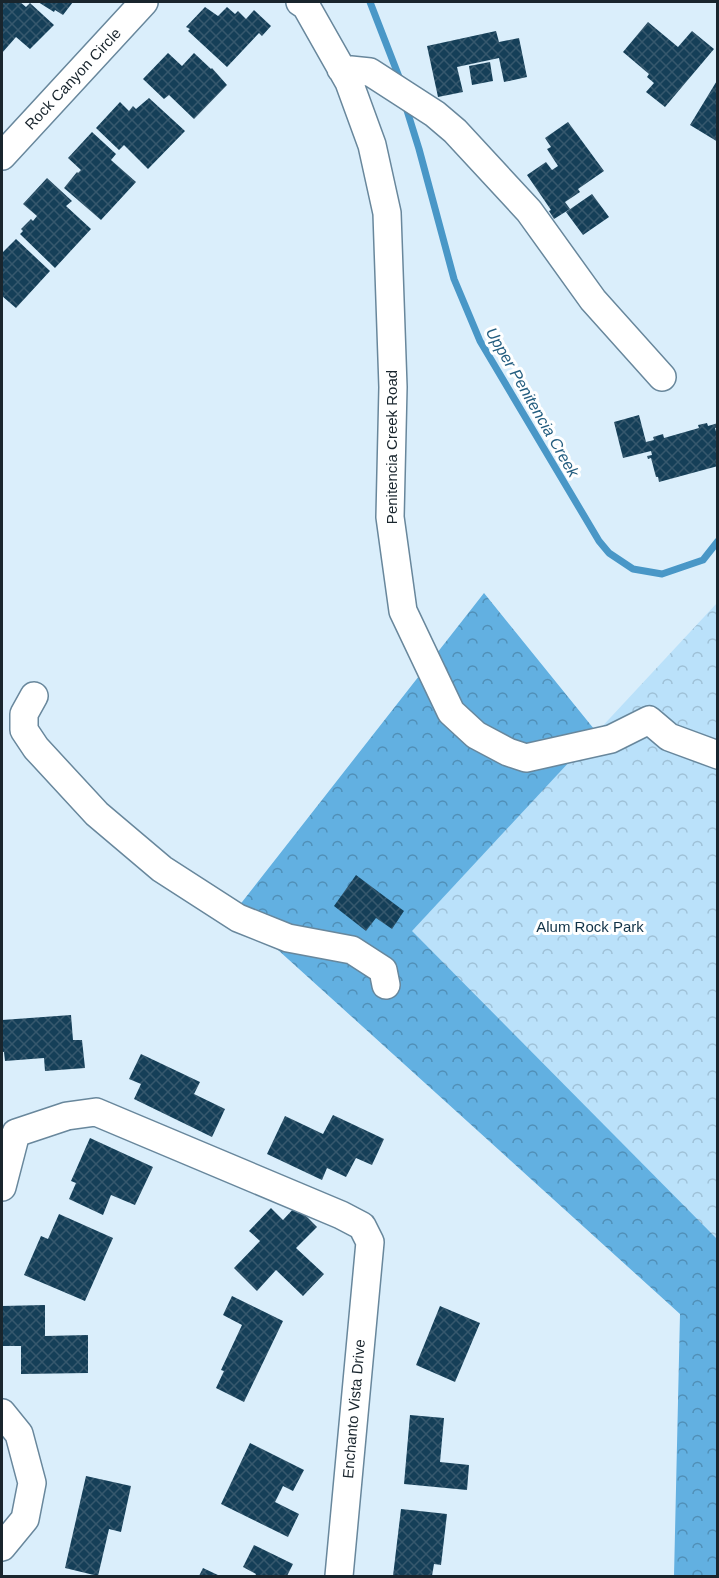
<svg xmlns="http://www.w3.org/2000/svg" width="719" height="1578" font-family="Arial,sans-serif">
	<style>
		.forest { fill: url(#forest-crowns) }
		.park { fill: url(#park-crowns) }
		.lines { fill: none; stroke-linecap: round; stroke-linejoin: round }
		.stream { stroke: #4997c7; stroke-width: 7 }
		.building { fill: url(#building-cross-hatch) }
		.minor-casing { stroke: #68879c; stroke-width: 30 }
		.minor { stroke: #fff; stroke-width: 27 }
		.labels { text-anchor: middle; stroke-width: 6; stroke-linejoin: round; paint-order: stroke }
		.street-label { font-size: 15px; fill: #19252d; stroke: #fff }
		.park-label { font-size: 15px; fill: #103247; stroke: #fff }
		.water-label { font-size: 16px; font-style: italic; fill: #235d7f; stroke: #fff }
	</style>
	<defs>
		<pattern id="forest-crowns" width="20" height="18" patternUnits="userSpaceOnUse" patternTransform="scale(1.5)"><rect width="20" height="18" fill="#62b0e1"/><path d="M2 6a3 3 0 1 1 6 0M12 15a3 3 0 1 1 6 0" fill="none" stroke="#508fb7"/></pattern>
		<pattern id="park-crowns" width="20" height="18" patternUnits="userSpaceOnUse" patternTransform="scale(1.5)"><rect width="20" height="18" fill="#bae1fa"/><path d="M2 6a3 3 0 1 1 6 0M12 15a3 3 0 1 1 6 0" fill="none" stroke="#9fc1d7"/></pattern>
		<pattern id="building-cross-hatch" width="8" height="8" patternUnits="userSpaceOnUse" patternTransform="scale(1.5)"><rect width="8" height="8" fill="#153f58"/><path d="M0 0l8 8M0 8l8-8" fill="none" stroke="#36586d"/></pattern>
	</defs>
	<rect width="100%" height="100%" fill="#daeefb"/>
	<path class="forest" d="M484,593L717,881V1576H674L680,1314L235,911Z"/>
	<path class="park" d="M717,603V1239L412,931Z"/>
	<g class="lines">
		<path class="stream" d="M370,2L401,82
			M405,104L419,149L454,279L480,341L599,541L609,553L633,569L662,574L703,560L718,541"/>
	</g>
	<path class="building" d="M2,2H20L26,7L30,3L54,25L30,49L16,37L2,53Z
		M38,2H73L63,15L55,10L54,12Z
		M205,7L218,16L227,7L235,14L238,11L246,19L254,10L271,26L262,36L259,33L227,67L188,31L190,29L186,27Z
		M648,22L678,47L692,31L714,49L665,107L646,92L654,83L647,77L649,74L623,52Z
		M496,31L499,42L519,38L527,77L504,82L499,58L457,67L463,92L438,97L427,46Z
		M168,53L182,66L194,53L211,69L212,68L227,85L194,119L169,95L164,99L143,79Z
		M490,62L493,81L472,85L469,66Z
		M718,79V142L690,125Z
		M149,98L185,131L148,169L124,145L119,150L96,128L120,102L129,111L133,106L136,109Z
		M568,122L604,171L578,189L580,192L565,202L570,209L554,219L549,211L551,210L527,175L546,162L552,170L558,166L547,149L551,147L545,138Z
		M92,132L116,154L111,160L136,182L101,220L64,188L77,172L78,173L81,170L68,158Z
		M47,178L72,201L66,206L91,229L55,268L20,234L23,231L21,229L31,219L33,221L37,216L23,204Z
		M592,194L609,217L583,235L566,212Z
		M16,239L50,271L16,308L2,296V251L3,252Z
		M639,415L646,442L654,440L653,437L663,434L664,438L699,428L698,425L707,423L708,426L718,423V428H715L718,439V466L659,482L658,477H656L651,458L648,459L647,456L652,455L651,451L623,458L614,422Z
		M356,875L404,911L392,929L376,918L366,931L334,906Z
		M71,1015L73,1040H82L85,1068L45,1071L44,1058L5,1061L4,1052H2V1020Z
		M141,1054L200,1082L194,1094L225,1109L212,1137L134,1099L141,1084L129,1079Z
		M333,1115L384,1139L372,1165L356,1158L346,1177L327,1168L322,1180L267,1154L285,1116L323,1134Z
		M90,1138L153,1167L135,1205L111,1195L103,1215L69,1199L76,1183L71,1181Z
		M296,1206L317,1227L296,1248L324,1274L303,1296L276,1270L257,1291L234,1268L260,1241L249,1231L271,1208L283,1220Z
		M59,1214L113,1238L85,1301L24,1275L41,1236L48,1239Z
		M232,1296L283,1321L244,1402L216,1388L224,1371L221,1370L242,1325L223,1315Z
		M45,1305V1336L88,1335V1373L21,1374V1346H2V1306Z
		M440,1306L480,1323L455,1382L416,1365Z
		M410,1415L444,1418L440,1462L469,1465L467,1490L404,1484Z
		M250,1443L304,1470L293,1491L283,1486L275,1502L299,1514L288,1537L221,1504Z
		M86,1476L131,1486L121,1532L109,1529L98,1576L65,1568Z
		M401,1509L447,1514L441,1565L434,1564L432,1576H393Z
		M254,1545L293,1564L287,1576H255L256,1574L243,1567Z
		M203,1568L220,1576H199Z"/>
	<g class="lines">
		<g class="minor-casing">
			<path id="minor" d="M300,2L306,6L349,82L372,145L387,213L393,387L390,517L403,611L451,712L476,735L508,752L526,758L611,739L649,720L669,737L718,755
				M341,69L370,72L435,114L455,131L529,211L593,300L662,377
				M2,156L144,2
				M34,696L24,714V730L36,748L97,814L162,869L238,918L288,938L352,950L383,970L386,985
				M2,1187L16,1133L67,1116L96,1112L341,1215L362,1226L370,1242L339,1576
				M2,1413L19,1434L32,1483L25,1519L2,1547"/>
		</g>
		<use href="#minor" class="minor"/>
	</g>
	<g class="labels">
		<g class="street-label">
			<text transform="translate(73 79) rotate(-47)" y="5">Rock Canyon Circle</text>
			<text transform="translate(392 447) rotate(-90)" y="5">Penitencia Creek Road</text>
			<text transform="translate(354 1409) rotate(-85)" y="5">Enchanto Vista Drive</text>
		</g>
		<g class="park-label">
			<text x="590" y="932">Alum Rock Park</text>
		</g>
		<g class="water-label">
			<text transform="translate(533 402) rotate(60)" y="6">Upper Penitencia Creek</text>
		</g>
	</g>
	<rect width="719" height="1578" fill="none" stroke="#19252d" stroke-width="6"/>
</svg>
